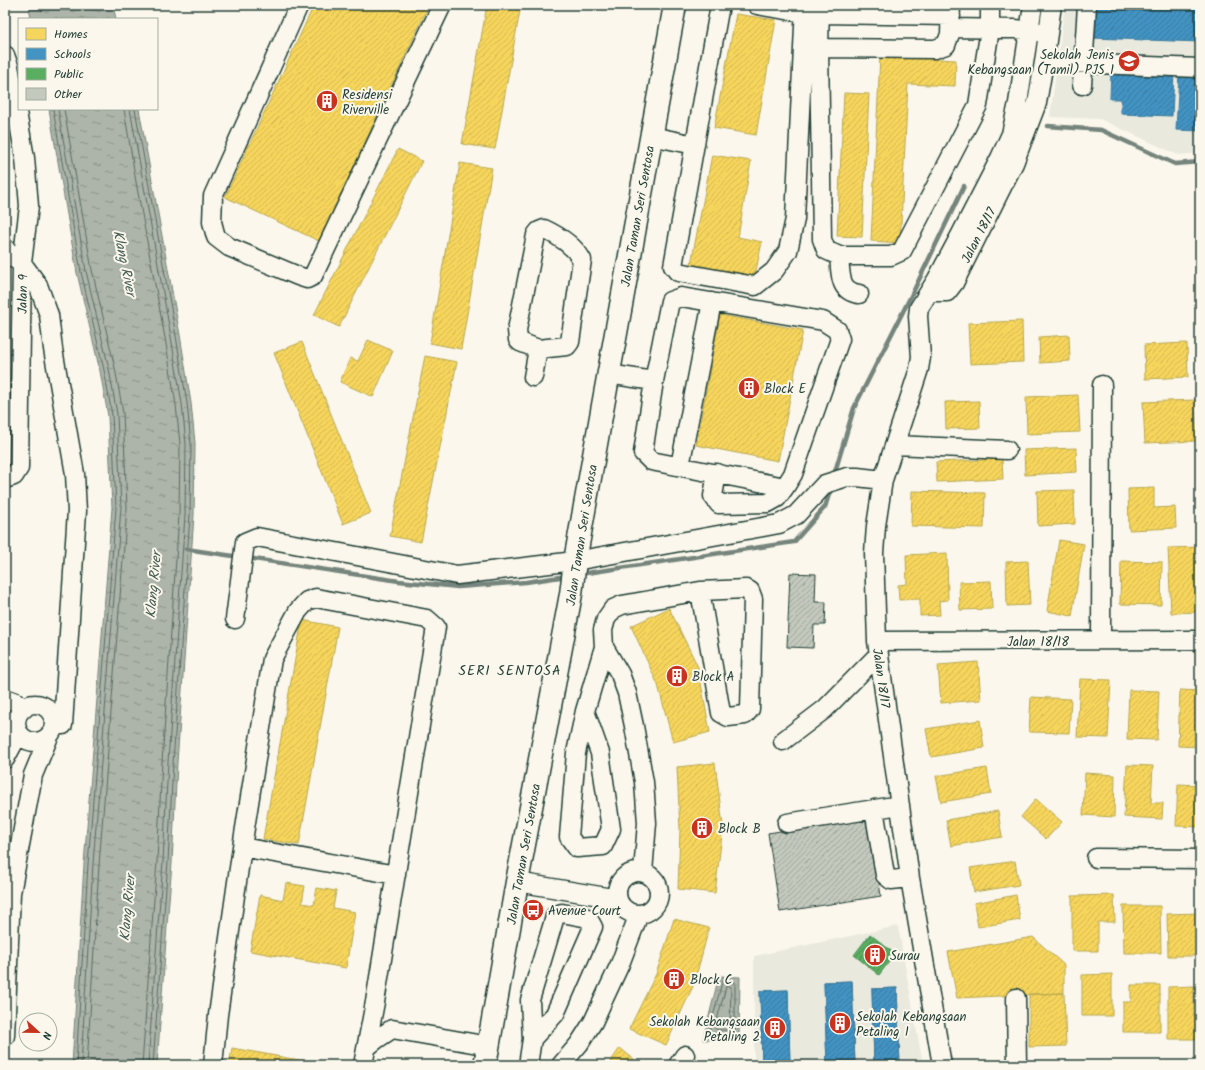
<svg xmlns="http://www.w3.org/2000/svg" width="1205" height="1070" font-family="Kalam,sans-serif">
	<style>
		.built { fill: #eae9de }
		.water { fill: url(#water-ripples); stroke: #74847b }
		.homes { fill: url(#homes-hatch); stroke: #b6a750 }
		.schools { fill: url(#schools-hatch); stroke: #387998 }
		.public { fill: url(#public-hatch); stroke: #488c54 }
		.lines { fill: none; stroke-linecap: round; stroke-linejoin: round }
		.shore { stroke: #586d63; stroke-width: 1 }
		.stream { stroke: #74847b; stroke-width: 4.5 }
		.building { fill: url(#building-hatch); stroke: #1f3d34 }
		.minor-casing { stroke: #1f3d34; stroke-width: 21 }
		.major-casing { stroke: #1f3d34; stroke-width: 25 }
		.minor { stroke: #fbf7ec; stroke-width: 18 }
		.major { stroke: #fbf7ec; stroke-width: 22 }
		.labels { text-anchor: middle; stroke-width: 4; stroke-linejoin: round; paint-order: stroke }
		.poi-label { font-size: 13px; fill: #1f3d34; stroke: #fbf7ec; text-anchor: start }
		.street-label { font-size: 13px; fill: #1f3d34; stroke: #fbf7ec }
		.water-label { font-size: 14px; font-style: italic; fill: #425b52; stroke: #fbf7ec }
		.neighbourhood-label { font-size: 14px; letter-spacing: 1px; fill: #1f3d34; stroke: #fbf7ec }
	</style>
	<defs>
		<pattern id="water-ripples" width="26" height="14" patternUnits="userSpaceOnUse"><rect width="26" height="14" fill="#adb4aa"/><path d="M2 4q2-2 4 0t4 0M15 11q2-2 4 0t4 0" fill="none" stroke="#8c948b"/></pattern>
		<pattern id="homes-hatch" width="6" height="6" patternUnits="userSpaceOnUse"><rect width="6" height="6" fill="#f6d55c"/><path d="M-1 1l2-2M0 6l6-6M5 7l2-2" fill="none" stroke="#d2b851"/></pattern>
		<pattern id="schools-hatch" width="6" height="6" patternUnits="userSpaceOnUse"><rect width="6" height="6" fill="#4393c3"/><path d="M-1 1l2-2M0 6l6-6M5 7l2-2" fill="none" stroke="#37799f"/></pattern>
		<pattern id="public-hatch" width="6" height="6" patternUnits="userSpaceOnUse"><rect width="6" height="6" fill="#5aae61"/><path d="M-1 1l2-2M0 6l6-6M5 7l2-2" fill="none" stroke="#4a8f51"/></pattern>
		<pattern id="building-hatch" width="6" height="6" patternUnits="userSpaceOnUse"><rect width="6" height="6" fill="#c4c9be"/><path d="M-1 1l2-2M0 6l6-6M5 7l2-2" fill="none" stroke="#9fa49b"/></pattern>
	</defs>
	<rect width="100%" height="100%" fill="#fbf7ec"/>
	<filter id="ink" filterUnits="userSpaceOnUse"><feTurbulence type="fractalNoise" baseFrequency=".025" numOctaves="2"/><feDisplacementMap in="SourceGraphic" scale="8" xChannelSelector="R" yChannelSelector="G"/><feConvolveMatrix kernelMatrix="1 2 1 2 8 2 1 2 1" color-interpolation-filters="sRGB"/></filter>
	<g filter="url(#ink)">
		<path class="built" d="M1065,5H1200V153L1178,155L1100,119L1050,117Z
			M898,926L923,1065H754V956Z"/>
		<path class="water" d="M29,5H113L116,19H31Z
			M49,109H139L180,335L191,403L195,443L194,515L177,763L172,863L167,926L157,1065H72L84,864L112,508L108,416L100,371L77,273Z
			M719,976L740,977L739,1039L703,1040Z"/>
		<path class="homes" d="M314,5H429L319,241L225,197Z
			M487,5H521L495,149L462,144Z
			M736,14L776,20L756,135L714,128Z
			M880,56L956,60L955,86L908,84L900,243L871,241Z
			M844,93L869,94L862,237L837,236Z
			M398,149L422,161L339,327L314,315Z
			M712,155L751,161L738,237L762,242L754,280L690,269Z
			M460,163L492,168L461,349L430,343Z
			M720,315L803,330L778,461L696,445Z
			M1022,321L1023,362L970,364L968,323Z
			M1069,335L1070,361L1040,363L1039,337Z
			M368,340L393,351L373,397L340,382L350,358L358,361Z
			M302,342L371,513L343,524L274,353Z
			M1187,343L1188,377L1145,379L1144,345Z
			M425,356L457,362L421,542L390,536Z
			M1078,395L1080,432L1027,434L1026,397Z
			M1195,400L1197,441L1145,443L1143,402Z
			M979,401L980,428L946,429L945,402Z
			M1076,448L1077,472L1025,475L1024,450Z
			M1002,459L1003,479L937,482L936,462Z
			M1154,488V508L1175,507L1176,528L1129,530L1128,489Z
			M1074,490L1075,524L1038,526L1037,491Z
			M912,491L985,493L984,528L911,526Z
			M1059,540L1084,544L1072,616L1047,611Z
			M1200,547V612L1171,613L1168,548Z
			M947,553L948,600L939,601L940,615L920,616V599L899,600L898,585L907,584L906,555Z
			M1028,561L1030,605L1007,606L1006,562Z
			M1121,561L1162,562L1161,605L1120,604Z
			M991,581L992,609L960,610L959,582Z
			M669,608L698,667L710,732L673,742L658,685L631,626Z
			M302,620L338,627L299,845L263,839Z
			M978,662L981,700L941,703L938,665Z
			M1080,679L1111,680L1108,738L1077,737Z
			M1129,690L1159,691L1157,740L1127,739Z
			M1180,690L1200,691V747L1178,746Z
			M1031,697L1071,699L1069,733L1029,732Z
			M980,720L984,748L931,757L926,729Z
			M715,763L723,826L715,893L678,889L680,829L677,767Z
			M1127,765L1153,766L1151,803H1163L1162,819L1124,817Z
			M987,768L991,794L941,802L936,776Z
			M1085,773L1115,775L1114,817L1083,815Z
			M1178,784L1200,785V827L1176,826Z
			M1036,799L1062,822L1046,839L1021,817Z
			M998,811L1002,837L951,846L946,820Z
			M1015,861L1019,885L974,892L970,868Z
			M286,883L305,886L302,903L314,905L317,888L336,891L333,908L355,912L346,968L250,951L260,895L283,900Z
			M1016,895L1020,920L978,927L974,903Z
			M1114,895L1115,922H1098V951H1072V896Z
			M1123,906H1160L1161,953H1124Z
			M1200,913V956H1168L1167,914Z
			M674,919L709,928L694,984L666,1045L629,1029L656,974Z
			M1033,937L1064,965V993L957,998L948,952Z
			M1112,974V1016H1082V975Z
			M1131,985H1160V1032H1123V1002H1131Z
			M1194,986V1015H1200V1039H1168V987Z
			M1064,993L1066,1046L1029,1047V994Z
			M232,1048L326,1065H229Z
			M620,1048L641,1065H608Z"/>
		<path class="schools" d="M1095,5H1121V8L1171,9V5H1198L1197,11H1200V42L1093,38Z
			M1111,70L1174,73L1172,116L1121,114V99H1110Z
			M1179,73L1200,74V131L1176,130Z
			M852,981L855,1065H827L824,982Z
			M852,981L855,1065H827L824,982Z
			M897,988L900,1065H874L872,989Z
			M897,988L900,1065H874L872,989Z
			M788,990L790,1065H762L760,991Z
			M788,990L790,1065H762L760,991Z"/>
		<path class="public" d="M870,934L895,954L879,975L854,955Z"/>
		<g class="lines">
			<path class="shore" d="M53,109L81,272L104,370L112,415L116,508L88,864L76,1065
				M58,109L86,271L109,369L117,414L121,508L93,864L81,1065
				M64,109L92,270L115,368L123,413L127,508L99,865L87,1065
				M124,109L136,182L165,338L176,405L180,444L179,515L162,762L157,862L152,925L142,1065
				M130,109L171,337L182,404L186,444L185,515L168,762L163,862L158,925L148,1065
				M135,109L176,336L187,403L191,444L190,515L173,763L168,862L163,926L153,1065
				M723,980L734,981L735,982V1033L734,1035H710L709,1033Z
				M727,985L731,987L730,1028L729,1030H717L715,1028Z"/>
			<path class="stream" d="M1048,126L1101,130L1175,164L1200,162
				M834,475L854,408L915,288L964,186
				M186,549L240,557
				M247,558L399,581L458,587L526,582L567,576
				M580,574L794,542L825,507L831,488"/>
		</g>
		<path class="building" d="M790,573L816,574L815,602H826L825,625H814L813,648L787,647Z
			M869,817L881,896L780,912L768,833Z"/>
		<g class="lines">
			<g class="minor-casing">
				<path id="minor" d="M299,5L213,196L212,222L216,237L229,247L298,276L307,279L313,276L442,5
					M720,5L673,266L678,272L755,286L774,271L788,251L795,219L805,5
					M757,5L804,13
					M820,5L819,48L822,239L826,250L839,256H891L902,251L978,105L990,29V5
					M820,14L951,16
					M951,28L1015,29L1042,32
					M819,48L935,49L946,45L950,34L951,5
					M5,55L9,66L25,158L29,206L22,263L38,285L49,315L53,349L75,474L77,511L63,725
					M1044,62L1200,68
					M1082,85L1087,5
					M651,136L695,145
					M544,229C559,236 574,245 582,260L570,342L567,346L538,349L520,342L518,340L517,330L536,235L539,231Z
					M5,248L11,257L22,263L19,468L14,476L5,479
					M839,256C841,273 838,291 859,294
					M931,289L936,292H947L954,283L1014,163L1037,103L1044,62L1052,5
					M681,297L823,321L837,330L840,339L793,474L785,487L651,461L643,453L654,381L670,301Z
					M608,374L654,381
					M533,377L538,349
					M895,445L1007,450
					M680,466L712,302
					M717,473L713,496L719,504L768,503L777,498L785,487
					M235,619L245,542L257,537L457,575L575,561L779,524L796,515L825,484L847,477H857L883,480
					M1101,640L1102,385
					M877,641L1200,640
					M5,698L16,702L25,708
					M16 723a19 19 0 1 1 38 0a19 19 0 1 1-38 0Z
					M585,711L600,753L611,829L603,846L577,848L569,837L576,753L585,711L604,647
					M783,741L825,709L879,654
					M5,759L19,733L8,731
					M874,809L885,875L891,880L910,878
					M787,823L900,805
					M242,847L396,875
					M1096,858L1200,859
					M643,872L647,823L644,782L634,726L627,693L620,674L604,647L603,630L606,619L613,609L622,605L700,591L746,589L750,591L753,599L750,709L745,715L728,717L721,713L700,591
					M617 893a21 21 0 1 1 42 0a21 21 0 1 1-42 0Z
					M517,882L618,899
					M1016,998L1017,1065
					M5,1036L11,893L33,775L50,734
					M367,1047L377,1039L392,1029L489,1046
					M213,1065L218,1015L242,847L272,659L298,611L307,601L316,598L427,619L436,627L375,1002L363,1065
					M528,1065L532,1039L530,1000L554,920L555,916L562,913L588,918L593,927L555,1014L532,1039
					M561,1065L579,1044L593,1022L620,964L639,914
					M678,1065L685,1055
					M942,1065L910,878L877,641L874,553L876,526L883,480L919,369L921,357L918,316L919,308L937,279L961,234L1000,158L1011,134L1018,103L1033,5"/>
			</g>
			<g class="major-casing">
				<path id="major" d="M485,1065L517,882L571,594L575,561L675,5"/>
			</g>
			<use href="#minor" class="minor"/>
			<use href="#major" class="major"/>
		</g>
	</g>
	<defs>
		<g id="school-disc" transform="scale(1.15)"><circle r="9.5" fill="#c8321e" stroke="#fbf7ec"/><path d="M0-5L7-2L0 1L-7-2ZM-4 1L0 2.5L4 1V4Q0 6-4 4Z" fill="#fff"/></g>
		<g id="building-disc" transform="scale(1.15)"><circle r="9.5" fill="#c8321e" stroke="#fbf7ec"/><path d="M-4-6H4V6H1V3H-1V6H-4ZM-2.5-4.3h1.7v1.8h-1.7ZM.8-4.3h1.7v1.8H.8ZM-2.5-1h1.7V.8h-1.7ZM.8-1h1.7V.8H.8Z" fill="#fff"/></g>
		<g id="bus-disc" transform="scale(1.15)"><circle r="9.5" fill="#c8321e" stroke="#fbf7ec"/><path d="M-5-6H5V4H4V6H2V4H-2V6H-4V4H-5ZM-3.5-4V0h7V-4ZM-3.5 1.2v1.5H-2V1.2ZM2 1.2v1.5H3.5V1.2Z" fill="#fff"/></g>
	</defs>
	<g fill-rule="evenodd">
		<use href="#school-disc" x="1129" y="61"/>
		<use href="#building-disc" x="327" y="101"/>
		<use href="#building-disc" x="749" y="388"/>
		<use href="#building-disc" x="677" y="676"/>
		<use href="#building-disc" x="702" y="828"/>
		<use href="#bus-disc" x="533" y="910"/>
		<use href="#building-disc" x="875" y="955"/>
		<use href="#building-disc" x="674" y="979"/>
		<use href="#building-disc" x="840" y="1023"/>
		<use href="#building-disc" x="775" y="1028"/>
	</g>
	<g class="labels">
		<g class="poi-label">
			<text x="1114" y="59" text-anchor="end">Sekolah Jenis<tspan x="1114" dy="15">Kebangsaan (Tamil) PJS 1</tspan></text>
			<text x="342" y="99">Residensi<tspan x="342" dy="15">Riverville</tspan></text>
			<text x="764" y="393">Block E</text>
			<text x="692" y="681">Block A</text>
			<text x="718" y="833">Block B</text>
			<text x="548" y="915">Avenue Court</text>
			<text x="890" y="960">Surau</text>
			<text x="690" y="984">Block C</text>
			<text x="856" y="1021">Sekolah Kebangsaan<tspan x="856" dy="15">Petaling 1</tspan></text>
			<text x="760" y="1026" text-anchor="end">Sekolah Kebangsaan<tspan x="760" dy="15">Petaling 2</tspan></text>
		</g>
		<g class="street-label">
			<text transform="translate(637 216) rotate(-80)" y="5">Jalan Taman Seri Sentosa</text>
			<text transform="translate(978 235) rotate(-63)" y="5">Jalan 18/17</text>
			<text transform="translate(22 294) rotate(-89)" y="5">Jalan 9</text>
			<text transform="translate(581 535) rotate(-81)" y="5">Jalan Taman Seri Sentosa</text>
			<text x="1038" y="646">Jalan 18/18</text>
			<text transform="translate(882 678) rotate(82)" y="5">Jalan 18/17</text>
			<text transform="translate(523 854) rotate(-80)" y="5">Jalan Taman Seri Sentosa</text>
		</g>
		<g class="water-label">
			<text transform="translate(125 263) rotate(78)" y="5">Klang River</text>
			<text transform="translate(153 585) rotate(-85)" y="5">Klang River</text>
			<text transform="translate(127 908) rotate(-85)" y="5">Klang River</text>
		</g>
		<g class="neighbourhood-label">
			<text x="510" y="675">SERI SENTOSA</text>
		</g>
	</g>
	<rect width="1205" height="1070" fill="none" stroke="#fbf7ec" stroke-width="20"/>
	<rect x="10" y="10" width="1185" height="1050" fill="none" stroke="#1f3d34" stroke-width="1.5" filter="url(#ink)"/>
	<rect x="18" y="18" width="140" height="92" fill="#fbf7ec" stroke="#a3ada2"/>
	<rect x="26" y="28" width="20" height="12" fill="#f6d55c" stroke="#a3ada2"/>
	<text x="54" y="38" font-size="12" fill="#1f3d34">Homes</text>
	<rect x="26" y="48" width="20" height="12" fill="#4393c3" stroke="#a3ada2"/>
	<text x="54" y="58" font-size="12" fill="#1f3d34">Schools</text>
	<rect x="26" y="68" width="20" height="12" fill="#5aae61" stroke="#a3ada2"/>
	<text x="54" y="78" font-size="12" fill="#1f3d34">Public</text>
	<rect x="26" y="88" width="20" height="12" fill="#c4c9be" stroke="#a3ada2"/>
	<text x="54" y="98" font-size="12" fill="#1f3d34">Other</text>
	<g transform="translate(38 1032) rotate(112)"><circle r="19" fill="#fbf7ec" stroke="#a3ada2"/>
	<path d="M0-3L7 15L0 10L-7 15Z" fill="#c8321e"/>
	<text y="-6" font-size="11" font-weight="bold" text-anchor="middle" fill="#1f3d34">N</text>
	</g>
</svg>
